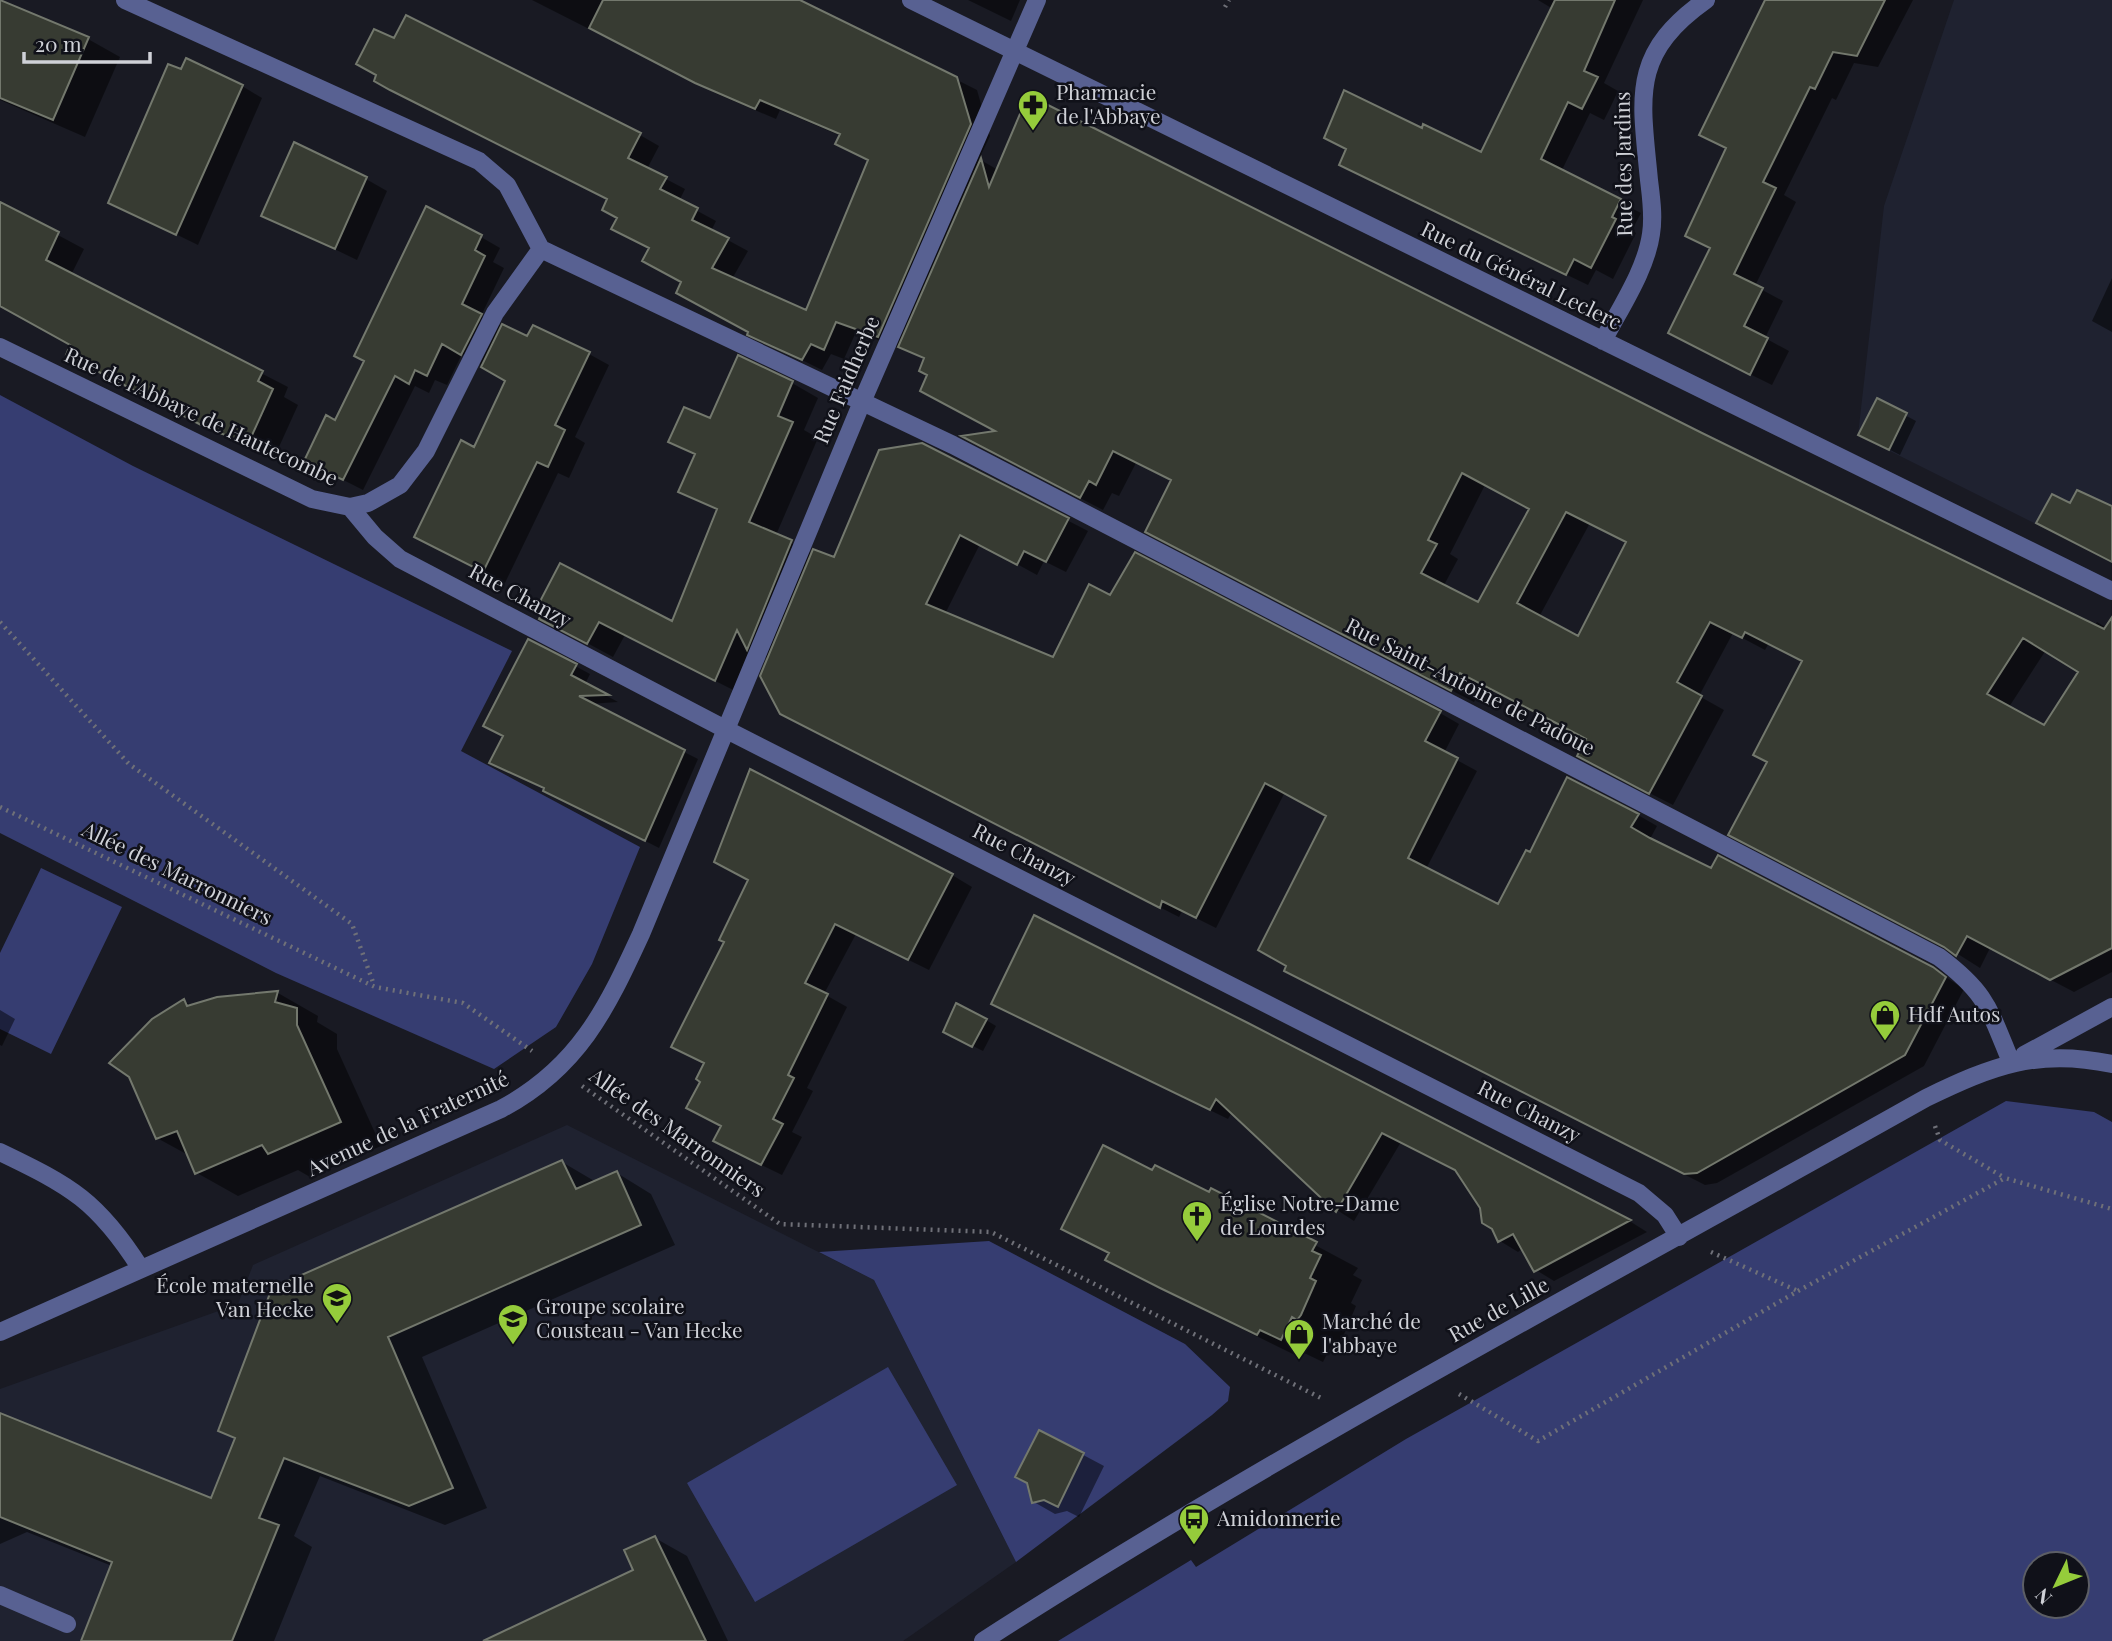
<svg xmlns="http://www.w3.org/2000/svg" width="2112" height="1641" font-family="'Playfair Display',serif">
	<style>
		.built { fill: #1f2230 }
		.green { fill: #363d71; fill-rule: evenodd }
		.shadow { fill: #0007; fill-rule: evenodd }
		.building { fill: #373b32; stroke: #73786d; stroke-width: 2; fill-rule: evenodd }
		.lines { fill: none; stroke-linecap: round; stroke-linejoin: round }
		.path { stroke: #6f7078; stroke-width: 4.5; stroke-dasharray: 2 5; stroke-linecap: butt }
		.minor { stroke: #586192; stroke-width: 18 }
		.labels { text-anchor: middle; stroke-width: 5; stroke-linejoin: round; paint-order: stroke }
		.poi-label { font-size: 21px; fill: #cfd1d7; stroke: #101119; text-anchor: start }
		.street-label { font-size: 21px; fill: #cfd1d7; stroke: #101119 }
	</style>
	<rect width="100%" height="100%" fill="#191a23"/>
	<path class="built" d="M1954,0H2112V562L1858,435L1884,206Z
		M567,1125L874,1280L1016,1562L903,1641H0V1389L238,1304L253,1265Z"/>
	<path class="green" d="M0,395L133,466L512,651L461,751L640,847L592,964L556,1027L494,1069L276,973L0,833Z
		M41,868L122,907L51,1054L0,1029V953Z
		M2006,1101L2094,1112L2112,1122V1641H1058L1191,1560L1196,1567L1406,1439ZM2035,1564H2077V1606H2035Z
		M989,1241L1185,1344L1230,1387L1228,1401L1212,1415L1016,1562L874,1280L819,1252Z
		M888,1367L957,1485L755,1602L687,1483Z"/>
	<path class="shadow" d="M0,0L88,39L120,57L85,137L0,100Z
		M532,0H799L977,90L990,136L979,159L998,170L1702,434L2095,626L2097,622L2112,631V972L2074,992L1990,948L1980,968L1950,949L1769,762L1803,661L1769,643L1765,650L1733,633L1699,696L1724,710L1673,805L1602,769L1588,739L1483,685L1474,702L1170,544L1172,481L1136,463L1119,496L1112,493L1103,510L986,449L999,432L929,375L925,360L899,345L898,347L856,332L844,359L831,354L822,370L750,334L683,282L619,217L608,200L412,101L640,135L659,146L647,169L685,189L679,201L716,221L711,231L748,251L732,279L807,312L870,161L837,144L841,136L780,110L776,119L717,94ZM1485,485L1531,509L1479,605L1443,587L1458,559L1450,554ZM1590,523L1627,542L1579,638L1539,617ZM2046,650L2080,671L2045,727L2009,707Z
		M968,0H1020L1011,21Z
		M1538,0H1643L1604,83L1618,91L1611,106L1604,120L1590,113L1561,172L1641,213L1632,230L1636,233L1613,279L1596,270L1588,285L1362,176L1422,130L1482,154L1553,9Z
		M1790,0H1913L1878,67L1854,63L1836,100L1832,98L1784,195L1796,202L1755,286L1783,301L1765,338L1789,351L1772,385L1691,345L1712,249L1727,148Z
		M242,86L262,98L198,245L110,202Z
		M366,179L387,191L357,260L264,215Z
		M0,204L84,249L71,275L288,387L284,397L298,405L274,458L235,442L94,369L73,344L0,306Z
		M481,237L500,248L493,262L504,268L481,316L528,339L589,354L609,365L575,437L585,443L569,478L558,473L505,583L416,537L474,449L508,380L462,354L447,385L435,380L429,393L415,386L363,490L306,461Z
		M2112,278V332L2092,321Z
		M792,383L818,398L804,430L818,438L776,535L813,554L835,560L922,445L1088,531L1066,572L1044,561L1037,575L980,544L945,614L1054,659L1111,597L1440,713L1459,724L1444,753L1477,771L1426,869L1498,906L1531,854L1638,815L1657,826L1650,839L1711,871L1932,968L1964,989L1924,1066L1717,1183L1705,1185L1306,981L1328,816L1285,792L1216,928L1182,911L1179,917L801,725L769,660L758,654L741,694L625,635L613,657L541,618L673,624L718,511L680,491L696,456L670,442Z
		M1878,401L1916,421L1900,455L1871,440Z
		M529,641L590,674L585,684L618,702L589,704L698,759L659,848L491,762L505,736Z
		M952,875L972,887L929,970L856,934L824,994L847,1007L807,1088L813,1091L792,1132L802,1137L782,1175L735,1152L702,1081L705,1064L673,1047L726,942Z
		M1034,918L1631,1222L1647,1232L1554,1281L1536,1270L1523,1248L1518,1252L1500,1241L1458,1170L1401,1142L1354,1221L1337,1210L1232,1112L1228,1119L1011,1013Z
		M278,993L318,1016L317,1022L337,1034V1049L381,1146L310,1177L298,1170L238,1196L197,1173L190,1156L157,1138L184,1001L193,1006L218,999Z
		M0,1010L15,1019L2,1046L0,1045Z
		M986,1020L996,1026L983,1051L955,1037Z
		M562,1162L596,1182L617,1173L651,1194L675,1245L422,1357L487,1508L445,1525L320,1476L294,1536L312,1547L274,1641H83L112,1566L27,1532L0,1544V1415L212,1500L236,1439L220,1430Z
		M1152,1172L1210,1194L1212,1190L1358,1268L1353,1275L1362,1280L1351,1303L1356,1306L1342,1339L1339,1342L1334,1340L1323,1362L1302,1352L1299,1357L1149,1283L1108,1259L1110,1255L1064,1228Z
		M1040,1432L1104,1466L1079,1517L1067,1511L1055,1514L1034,1502Z
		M655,1538L687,1556L728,1641H498L636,1570Z"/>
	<path class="building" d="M0,0L89,37L53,120L0,98Z
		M603,0H800L957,77L971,124L878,337L836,322L824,350L811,344L802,360L747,335L748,332L676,293L681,282L642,261L649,248L611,229L617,218L602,210L607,199L390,90L374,81L376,75L356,64L374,29L394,38L406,15L641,133L628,158L667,177L660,189L698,208L692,220L729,238L712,268L806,310L868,160L835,144L840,134L760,100L755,109L695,83L589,28Z
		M1555,0H1615L1584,71L1598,77L1582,109L1568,102L1541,159L1621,199L1612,217L1616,219L1591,268L1574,259L1566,275L1339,165L1346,149L1324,138L1344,90L1422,128L1423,124L1481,152Z
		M1765,0H1885L1857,56L1833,52L1815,89L1810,87L1763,182L1776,188L1734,274L1763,288L1744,326L1768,338L1750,375L1668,333L1710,248L1685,236L1726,148L1699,135Z
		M186,58L243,85L176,235L108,203L168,64L181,69Z
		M1028,95L1702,433L2104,629L2112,617V948L2050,980L1967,936L1956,956L1944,947L1728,835L1767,762L1753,755L1802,661L1745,632L1742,638L1710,622L1677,682L1702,696L1649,794L1577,756L1586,739L1556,723L1460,673L1451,691L1145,532L1171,480L1113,451L1096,485L1089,481L1080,498L961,436L995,431L920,391L927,375L919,371L924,358L898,347L981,158L989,187ZM1462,473L1529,509L1478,602L1421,573L1437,544L1428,540ZM1566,512L1626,542L1578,636L1517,603ZM2023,638L2078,672L2044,725L1987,694Z
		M294,142L367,177L335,249L261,216Z
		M0,202L59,232L46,260L263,371L258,381L273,389L248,444L207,428L66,355L70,345L0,306Z
		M426,206L482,235L475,250L485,256L462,304L482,314L461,355L442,344L427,376L415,370L409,384L395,376L343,480L304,461L326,415L335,420L364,361L354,356Z
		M502,324L527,336L533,325L590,352L555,425L565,430L548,467L537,462L483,572L414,537L461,440L474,447L505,381L481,367Z
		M738,355L793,381L778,416L793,422L749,522L792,540L747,650L737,630L715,681L599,622L587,644L539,619L542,612L536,609L560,563L672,621L717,509L678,492L695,454L668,442L684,407L710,418Z
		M1877,398L1907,413L1889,450L1858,435Z
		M922,443L1069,518L1046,562L1024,551L1017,565L960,535L926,604L1053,657L1089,584L1110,595L1135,552L1441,711L1425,741L1458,758L1408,858L1498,904L1526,850L1530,852L1567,777L1639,814L1631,827L1650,838L1711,868L1718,855L1933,967L1946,977L1905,1055L1697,1173L1684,1174L1284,971L1286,966L1258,950L1326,816L1265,783L1196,918L1162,901L1160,908L780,714L760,676L813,549L834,557L879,450Z
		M2077,490L2112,506V562L2036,523L2052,494L2070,503Z
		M528,639L577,664L571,675L609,695L579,696L685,750L645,841L543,791L544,788L489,763L503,736L483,726Z
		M750,769L953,874L908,960L835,924L805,983L828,994L788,1075L794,1078L773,1119L783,1124L761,1165L713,1141L721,1126L686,1108L700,1082L696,1079L704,1063L671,1047L724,942L719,940L748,880L714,862Z
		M1034,915L1248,1023L1631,1220L1534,1272L1513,1234L1498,1242L1492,1229L1482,1223L1480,1208L1455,1170L1382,1133L1336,1212L1216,1099L1210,1110L991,1004Z
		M278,991L275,1002L297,1008V1025L341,1122L268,1154L262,1145L195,1174L177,1131L156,1139L129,1077L109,1063L152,1019L184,999L187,1006L217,997Z
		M956,1003L987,1019L972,1047L943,1032Z
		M1103,1145L1152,1170L1155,1165L1209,1192L1211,1188L1317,1242L1312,1251L1321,1255L1310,1278L1316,1281L1301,1315L1297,1320L1292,1317L1281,1340L1260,1330L1257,1335L1160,1288L1105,1260L1109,1253L1061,1229Z
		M562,1160L576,1189L617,1171L641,1225L388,1337L453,1488L409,1506L284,1458L259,1518L279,1525L232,1641H81L112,1562L0,1517V1413L211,1498L235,1438L218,1431L272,1288Z
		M1039,1430L1084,1453L1058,1507L1044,1500L1032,1503L1027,1483L1015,1477Z
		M655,1536L706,1641H483L633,1570L624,1550Z"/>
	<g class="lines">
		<path class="path" d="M1225,7L1229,0
			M0,622L129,764L352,924L374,985
			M0,807L375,987L463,1003L532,1051
			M582,1086L780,1224L991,1232L1323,1399
			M1935,1126L1940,1140L2005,1178
			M1711,1252L1798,1291
			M1459,1394L1538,1441L1798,1291L2005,1178L2112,1209"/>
		<path class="minor" d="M125,0L479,161L507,185L541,249L953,445L1939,957C1987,993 1989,1009 2011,1062
			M911,0L2112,591
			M1603,341C1620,308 1646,270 1651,234C1654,216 1651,197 1649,180C1641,96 1630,54 1706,0
			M0,347L312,499L350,507L368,503L400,485L426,451L495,313L541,249
			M350,507L375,537L400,559L725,729L1639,1193L1665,1215L1679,1237
			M2024,1055L2112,1007
			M0,1152C71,1186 98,1201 141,1269
			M0,1332L501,1109C578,1068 606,1010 641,934L862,402L1037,0
			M0,1595L67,1624
			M983,1641C1288,1445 1610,1276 1926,1098C1992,1066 2037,1048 2112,1064"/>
	</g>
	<defs>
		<g id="pharmacy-pin" transform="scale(1.575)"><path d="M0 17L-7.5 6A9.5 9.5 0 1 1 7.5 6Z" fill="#95cc3b" stroke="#101119"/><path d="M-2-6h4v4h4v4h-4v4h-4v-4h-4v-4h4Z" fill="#111"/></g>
		<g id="shop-pin" transform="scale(1.575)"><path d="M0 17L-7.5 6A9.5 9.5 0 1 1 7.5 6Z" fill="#95cc3b" stroke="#101119"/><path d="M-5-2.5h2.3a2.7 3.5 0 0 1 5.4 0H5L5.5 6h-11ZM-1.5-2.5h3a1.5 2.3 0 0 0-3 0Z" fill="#111"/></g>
		<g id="church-pin" transform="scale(1.575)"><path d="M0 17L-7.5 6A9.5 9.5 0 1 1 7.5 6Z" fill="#95cc3b" stroke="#101119"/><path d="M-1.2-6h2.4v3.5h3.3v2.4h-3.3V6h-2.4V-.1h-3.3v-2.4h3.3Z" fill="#111"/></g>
		<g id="school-pin" transform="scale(1.575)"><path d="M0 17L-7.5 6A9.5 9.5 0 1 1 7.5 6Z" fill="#95cc3b" stroke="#101119"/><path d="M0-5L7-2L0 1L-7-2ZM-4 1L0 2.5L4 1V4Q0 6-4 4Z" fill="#111"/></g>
		<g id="bus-pin" transform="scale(1.575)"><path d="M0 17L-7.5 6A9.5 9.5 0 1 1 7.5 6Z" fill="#95cc3b" stroke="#101119"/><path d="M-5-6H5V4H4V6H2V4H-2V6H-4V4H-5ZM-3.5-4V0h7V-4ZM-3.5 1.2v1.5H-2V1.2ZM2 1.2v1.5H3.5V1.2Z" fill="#111"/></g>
	</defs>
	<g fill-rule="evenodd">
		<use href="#pharmacy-pin" x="1033" y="105"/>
		<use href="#shop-pin" x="1885" y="1015"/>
		<use href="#church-pin" x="1197" y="1216"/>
		<use href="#school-pin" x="337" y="1298"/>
		<use href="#school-pin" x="513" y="1319"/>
		<use href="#shop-pin" x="1299" y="1334"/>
		<use href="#bus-pin" x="1194" y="1519"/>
	</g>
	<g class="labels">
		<g class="poi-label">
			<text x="1056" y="100">Pharmacie<tspan x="1056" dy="24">de l'Abbaye</tspan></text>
			<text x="1908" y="1022">Hdf Autos</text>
			<text x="1220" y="1211">Église Notre-Dame<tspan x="1220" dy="24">de Lourdes</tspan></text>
			<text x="314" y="1293" text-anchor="end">École maternelle<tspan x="314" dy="24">Van Hecke</tspan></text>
			<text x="536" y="1314">Groupe scolaire<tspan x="536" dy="24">Cousteau - Van Hecke</tspan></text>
			<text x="1322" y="1329">Marché de<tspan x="1322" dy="24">l'abbaye</tspan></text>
			<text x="1217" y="1526">Amidonnerie</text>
		</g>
		<g class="street-label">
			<text transform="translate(1624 164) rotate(-91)" y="7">Rue des Jardins</text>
			<text transform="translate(1521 276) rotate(26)" y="7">Rue du Général Leclerc</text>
			<text transform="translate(847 380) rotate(-67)" y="7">Rue Faidherbe</text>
			<text transform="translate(201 417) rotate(25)" y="7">Rue de l'Abbaye de Hautecombe</text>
			<text transform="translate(520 596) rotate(28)" y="7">Rue Chanzy</text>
			<text transform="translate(1470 687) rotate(27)" y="7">Rue Saint-Antoine de Padoue</text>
			<text transform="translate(1024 855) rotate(27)" y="7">Rue Chanzy</text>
			<text transform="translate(177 874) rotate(26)" y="7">Allée des Marronniers</text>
			<text transform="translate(1529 1112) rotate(27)" y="7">Rue Chanzy</text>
			<text transform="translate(408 1124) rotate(-25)" y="7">Avenue de la Fraternité</text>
			<text transform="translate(677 1133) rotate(35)" y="7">Allée des Marronniers</text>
			<text transform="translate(1499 1310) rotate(-29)" y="7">Rue de Lille</text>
		</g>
	</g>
	<g transform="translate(2056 1585) rotate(227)"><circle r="33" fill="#101119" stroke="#5c5e65" stroke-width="2"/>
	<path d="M0-5L12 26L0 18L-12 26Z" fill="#95cc3b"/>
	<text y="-10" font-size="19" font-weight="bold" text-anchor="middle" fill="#cfd1d7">N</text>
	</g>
	<path d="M24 52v10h126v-10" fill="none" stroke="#cfd1d7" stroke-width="3.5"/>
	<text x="35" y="52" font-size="21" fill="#cfd1d7" stroke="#101119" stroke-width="5" paint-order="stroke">20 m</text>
</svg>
